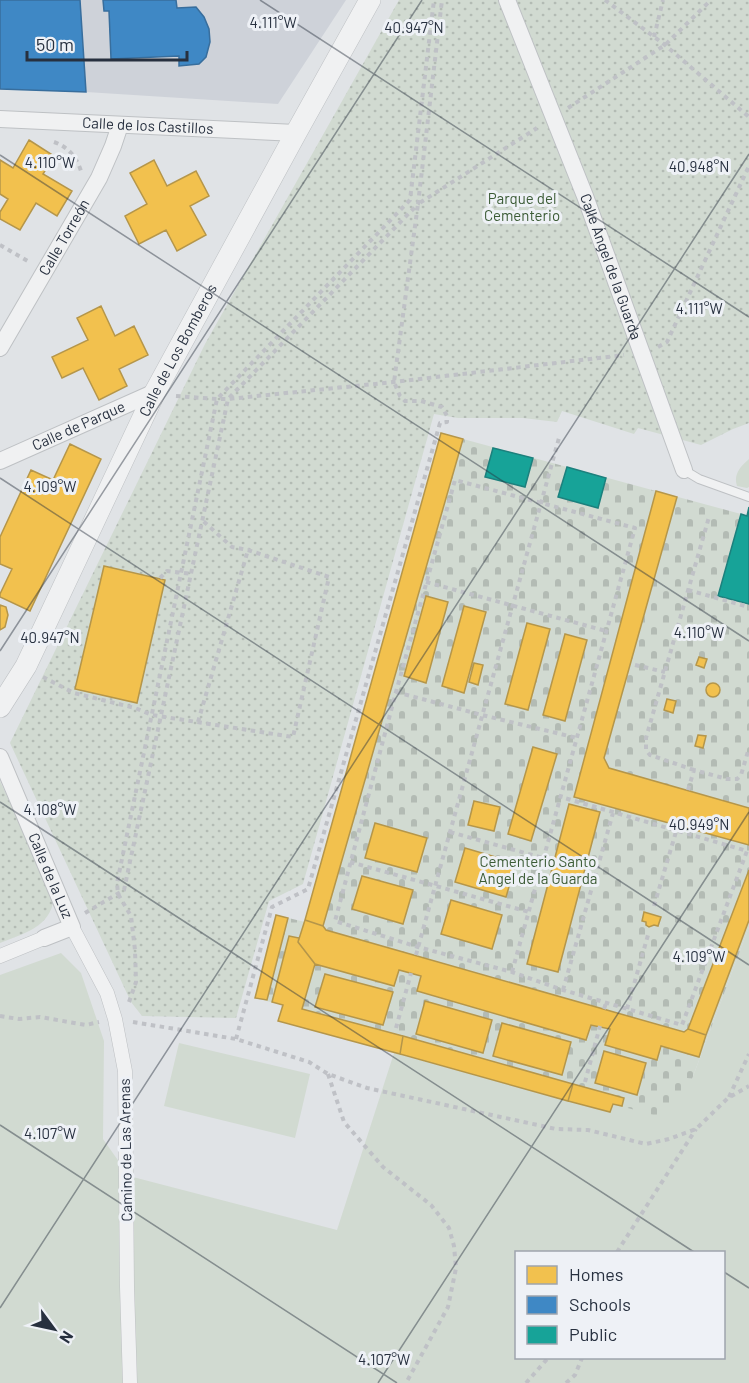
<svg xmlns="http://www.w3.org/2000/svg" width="749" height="1383" font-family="Barlow,sans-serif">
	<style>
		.built { fill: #ced2d9 }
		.grass { fill: #d1dad1; fill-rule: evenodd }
		.cemetery { fill: url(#cemetery-stones) }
		.park { fill: url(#park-dots) }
		.homes { fill: #f2c14e; stroke: #b5964a; stroke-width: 1.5 }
		.schools { fill: #3f88c5; stroke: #386e9d; stroke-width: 1.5 }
		.public { fill: #17a398; stroke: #1c807d; stroke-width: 1.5 }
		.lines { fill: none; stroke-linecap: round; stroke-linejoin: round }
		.service-casing { stroke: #bec1c4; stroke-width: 10 }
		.pedestrian-casing { stroke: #bec1c4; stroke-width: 15 }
		.minor-casing { stroke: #bec1c4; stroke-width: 18 }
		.tertiary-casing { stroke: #bec1c4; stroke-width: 22 }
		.path { stroke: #bfc1c6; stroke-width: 4; stroke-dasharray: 4.5 4.5; stroke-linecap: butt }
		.service { stroke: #f0f1f2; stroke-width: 8 }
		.pedestrian { stroke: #f0f1f2; stroke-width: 14 }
		.minor { stroke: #f0f1f2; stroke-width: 16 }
		.tertiary { stroke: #f0f1f2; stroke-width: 21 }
		.ticks { fill: none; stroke: #27303f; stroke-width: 1.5; stroke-opacity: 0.45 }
		.labels { text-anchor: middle; stroke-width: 6; stroke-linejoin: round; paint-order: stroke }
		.street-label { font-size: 15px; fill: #27303f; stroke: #eef1f6 }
		.park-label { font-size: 15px; fill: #3b5b35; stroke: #eef1f6 }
		.ticks-label { font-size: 15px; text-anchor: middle; fill: #27303f; stroke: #eef1f6; stroke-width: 6; stroke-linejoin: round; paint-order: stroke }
	</style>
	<defs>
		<pattern id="cemetery-stones" width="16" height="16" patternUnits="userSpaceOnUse" patternTransform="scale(1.5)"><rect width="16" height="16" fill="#d1dad1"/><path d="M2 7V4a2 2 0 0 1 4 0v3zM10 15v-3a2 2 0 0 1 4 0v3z" fill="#b3bbb4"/></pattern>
		<pattern id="park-dots" width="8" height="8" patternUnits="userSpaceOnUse" patternTransform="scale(1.5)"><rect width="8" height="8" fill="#d1dad1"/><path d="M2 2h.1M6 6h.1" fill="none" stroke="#b3bbb4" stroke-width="1.8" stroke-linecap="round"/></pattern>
	</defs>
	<rect width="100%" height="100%" fill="#e0e3e6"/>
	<path class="built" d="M0,0H346L278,104L86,92L0,89Z"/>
	<path class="grass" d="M749,459V487L747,488L737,486C733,474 741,466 749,459Z
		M749,927V1383H0V975L61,953L81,973L104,1041L103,1139L129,1176L337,1230L394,1053L609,1112L613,1104L687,1077L692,1079ZM516,1252H724V1358H516Z
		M179,1043L310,1074L295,1138L164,1106Z"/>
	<path class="cemetery" d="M441,433L741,514L718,596L749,604V927L692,1079L687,1078L668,1119L613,1104L610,1112L278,1021L282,1005L255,998L276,915L305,922Z"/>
	<path class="park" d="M399,0H749V423L733,429L701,445L638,428L634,434L562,411L557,422L523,418H458L434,414L303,884L269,901L236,1018L142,1016L131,1002L10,743L205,344Z
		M0,781L54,898C50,928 24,933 0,943Z"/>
	<path class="homes" d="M29,140L54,156L43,174L72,191L57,216L36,203L20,230L0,219V212L8,199L0,194V160L13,168Z
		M154,160L167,186L196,171L209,196L190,206L206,235L177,251L166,230L139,244L125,216L147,204L130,173Z
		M101,306L115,336L134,326L148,355L119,369L127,386L99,400L83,368L62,378L52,357L88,340L77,318Z
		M441,433L463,439L323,926L305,920Z
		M70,444L101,459L30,611L0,597V594L12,569L0,564V537L31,470L53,480Z
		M656,491L677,497L604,758L609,768L749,808V845L574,797Z
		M104,566L165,580L137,703L75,689Z
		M426,596L448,602L426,683L404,676Z
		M0,605L6,607L8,615L5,627L0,630Z
		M464,606L486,612L464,693L442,686Z
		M527,623L550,629L528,710L505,704Z
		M565,634L587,640L565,721L543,715Z
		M699,657L707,659L704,668L696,665Z
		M474,663L483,665L478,685L469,682Z
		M706 690a7 7 0 1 1 14 0a7 7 0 1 1-14 0Z
		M667,699L676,701L673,713L664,710Z
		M698,735L706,736L703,748L695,746Z
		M533,747L557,754L531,841L508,834Z
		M474,801L500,807L494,831L468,825Z
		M569,804L600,812L558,972L527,964Z
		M375,823L427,838L417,872L365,858Z
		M465,848L516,863L506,897L455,882Z
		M749,870V920L706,1035L688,1029Z
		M362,876L413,890L403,924L352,909Z
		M451,900L502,915L492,949L441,934Z
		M644,912L661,917L658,926L654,925L649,927L646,925V922L642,921Z
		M276,915L288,918L267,1000L255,998Z
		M305,920L323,926L326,930L684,1032L688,1029L706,1035L699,1057L661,1046L657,1060L605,1045L610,1029L591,1025L586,1040L417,991L421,976L399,970L394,986L315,964L298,942Z
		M289,936L299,938L298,942L315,964L302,1009L403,1036L400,1054L278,1021L283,1005L272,1002Z
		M325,974L393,992L383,1025L315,1007Z
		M425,1001L492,1020L483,1053L416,1034Z
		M502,1023L571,1042L562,1075L493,1056Z
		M403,1036L573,1084L568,1101L400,1054Z
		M604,1051L646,1063L637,1095L595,1083Z
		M573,1084L624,1098L622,1106L613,1104L610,1112L568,1101Z"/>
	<path class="schools" d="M0,0H80L86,92L0,89Z
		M103,0H176L177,8L196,7L204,17L209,29L210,42L206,57L199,64L179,66V56L111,59L109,11H104Z"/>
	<path class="public" d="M493,448L533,458L525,487L485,477Z
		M567,467L606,478L598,508L558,497Z
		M749,507V604L718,596L741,514L747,516Z"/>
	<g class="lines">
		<g class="service-casing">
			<path id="service" d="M684,470L699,479L749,497"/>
		</g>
		<g class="pedestrian-casing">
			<path id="pedestrian" d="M72,927L107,993L115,1019L125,1071L127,1287L130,1383
				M0,956L44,938"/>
		</g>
		<g class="minor-casing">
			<g id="minor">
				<path id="s1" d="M507,0L585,196L684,470"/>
				<path id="s2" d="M0,119L296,133"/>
				<path id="s3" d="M0,348L99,178L113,146L120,125"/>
				<path id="s4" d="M0,461L155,392"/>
				<path id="s5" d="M0,757L72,927L44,938"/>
			</g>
		</g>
		<g class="tertiary-casing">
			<g id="tertiary">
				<path id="s6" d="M0,707L26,666L155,392L296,133L370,0"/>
			</g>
		</g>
		<path class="path" d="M605,0L665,45L749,117
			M654,37L663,0
			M568,108L665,45L711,0
			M54,142C68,147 76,156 81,171
			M0,245L31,263
			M658,347L667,342L749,166
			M176,396L217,399H228L394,382L624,355
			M160,578L167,571L192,574
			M426,582L606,631
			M688,590L749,607
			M635,665L665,672
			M43,677L74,693L135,708L152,715L293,737L329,577L248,550L232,547L203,521
			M396,692L482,715L577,738
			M198,722L248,550
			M694,770L650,755L646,750V738L709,517
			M688,790L694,770L727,779H737L741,775L749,748
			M450,832L543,858
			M350,862L529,912
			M654,906L678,825
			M85,913L124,890L228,399L418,204L442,0
			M416,955L559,438
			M512,972L635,528L455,480L396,692L335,921L418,947L512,972L563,990L682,1025L747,851L561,797
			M563,990L613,813
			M129,1002L136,982L135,950L131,916L118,894L117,883L217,399L410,200L434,0
			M604,1009L606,1003
			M627,1009L648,935
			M0,1016L19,1019L40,1017L86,1025L99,1022
			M133,1022L236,1039L309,1062L328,1074L367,1088L556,1129L588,1130L646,1144L669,1139L696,1129L728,1098L749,1086
			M396,1028L411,973
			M236,1039L272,907L308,889L440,423L447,422V416L442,407L421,401H405L400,396L394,382L418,204L537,128
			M328,1074L344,1122L383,1167L431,1205L449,1228L454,1246L456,1268L448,1307L406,1383
			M585,1082L600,1026
			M729,1097L749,1054
			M617,1252L696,1129
			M526,1383L548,1358
			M566,1383L575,1375L582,1358"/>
		<use href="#service" class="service"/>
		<use href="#pedestrian" class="pedestrian"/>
		<use href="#minor" class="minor"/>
		<use href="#tertiary" class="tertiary"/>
	</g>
	<path class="ticks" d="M260,0L749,317M0,155L749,641M0,478L749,965M0,651L422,0M0,802L694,1252M0,1125L397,1383M724,1272L749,1288M0,1308L749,154M378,1383L749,812"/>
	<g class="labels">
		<g class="street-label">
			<text dy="5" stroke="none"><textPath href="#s2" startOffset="148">Calle de los Castillos</textPath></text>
			<text dy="5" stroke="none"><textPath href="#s3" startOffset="128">Calle Torreón</textPath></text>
			<text dy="5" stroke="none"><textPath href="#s1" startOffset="286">Calle Ángel de la Guarda</textPath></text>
			<text dy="5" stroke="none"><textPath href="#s6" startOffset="399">Calle de Los Bomberos</textPath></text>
			<text dy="5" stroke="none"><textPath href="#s4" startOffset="86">Calle de Parque</textPath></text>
			<text dy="5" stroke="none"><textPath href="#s5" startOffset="129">Calle de la Luz</textPath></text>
			<text transform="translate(126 1150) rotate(-91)" y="5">Camino de Las Arenas</text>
		</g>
		<g class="park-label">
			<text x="522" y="204">Parque del<tspan x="522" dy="17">Cementerio</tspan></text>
			<text x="538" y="867">Cementerio Santo<tspan x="538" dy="17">Angel de la Guarda</tspan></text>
		</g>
	</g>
	<g class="ticks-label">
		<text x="273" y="28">4.111°W</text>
		<text x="414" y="33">40.947°N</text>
		<text x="50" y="168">4.110°W</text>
		<text x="699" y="172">40.948°N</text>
		<text x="699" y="314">4.111°W</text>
		<text x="50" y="492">4.109°W</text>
		<text x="699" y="638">4.110°W</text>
		<text x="50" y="643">40.947°N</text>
		<text x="50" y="815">4.108°W</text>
		<text x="699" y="830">40.949°N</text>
		<text x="699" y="962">4.109°W</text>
		<text x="50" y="1139">4.107°W</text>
		<text x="384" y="1365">4.107°W</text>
	</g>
	<rect x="515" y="1251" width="210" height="108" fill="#eef1f6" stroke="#9ea4ad" stroke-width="1.5"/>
	<rect x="527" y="1266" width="30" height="18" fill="#f2c14e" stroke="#9ea4ad" stroke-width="1.5"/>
	<text x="569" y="1281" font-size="18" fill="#27303f">Homes</text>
	<rect x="527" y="1296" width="30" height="18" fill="#3f88c5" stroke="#9ea4ad" stroke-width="1.5"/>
	<text x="569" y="1311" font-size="18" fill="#27303f">Schools</text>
	<rect x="527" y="1326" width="30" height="18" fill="#17a398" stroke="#9ea4ad" stroke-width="1.5"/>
	<text x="569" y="1341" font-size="18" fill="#27303f">Public</text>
	<g transform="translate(54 1329) rotate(123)" stroke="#eef1f6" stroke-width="4.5" paint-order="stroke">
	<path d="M0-4.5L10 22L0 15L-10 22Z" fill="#27303f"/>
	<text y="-9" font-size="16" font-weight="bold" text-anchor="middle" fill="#27303f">N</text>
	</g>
	<path d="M27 51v9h160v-9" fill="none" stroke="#27303f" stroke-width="3"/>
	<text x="36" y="51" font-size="18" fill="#27303f" stroke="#eef1f6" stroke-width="4.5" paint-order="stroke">50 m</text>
</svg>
